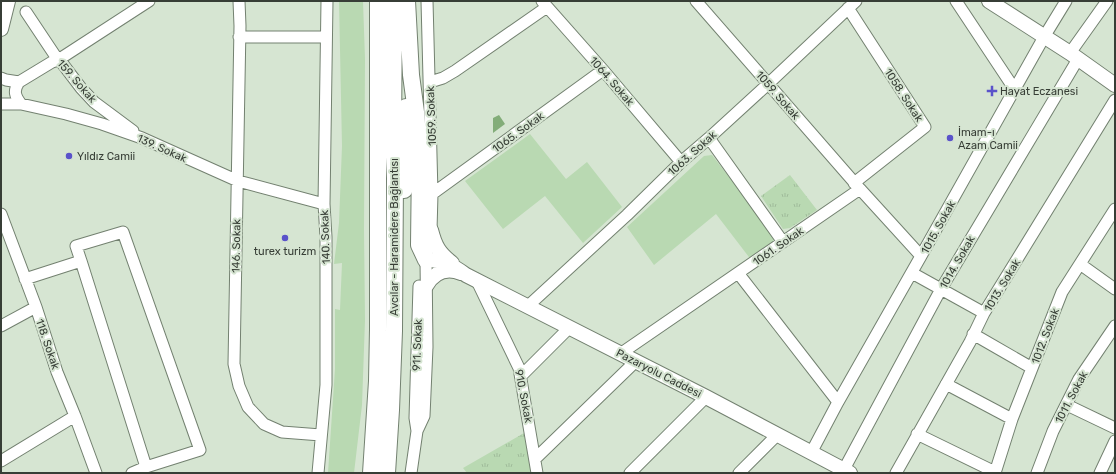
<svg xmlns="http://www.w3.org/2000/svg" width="1116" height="474" font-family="Rubik,sans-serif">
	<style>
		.grass { fill: #b9d9b2 }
		.park { fill: url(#park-tufts) }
		.water { fill: #83ad79 }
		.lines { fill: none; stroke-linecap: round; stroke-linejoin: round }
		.minor-casing { stroke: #738170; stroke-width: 13 }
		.major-casing { stroke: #738170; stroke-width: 16 }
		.highway-casing { stroke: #738170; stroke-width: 18 }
		.minor { stroke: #fff; stroke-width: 11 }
		.major { stroke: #fff; stroke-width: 14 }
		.highway { stroke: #fff; stroke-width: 16 }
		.poi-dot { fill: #5a52ca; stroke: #d6e5d2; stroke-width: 1.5 }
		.labels { text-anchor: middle; stroke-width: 4; stroke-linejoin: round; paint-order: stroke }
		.street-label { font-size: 11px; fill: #373e36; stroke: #d6e5d2 }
		.poi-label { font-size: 11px; fill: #373e36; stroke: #d6e5d2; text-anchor: start }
	</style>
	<defs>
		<pattern id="park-tufts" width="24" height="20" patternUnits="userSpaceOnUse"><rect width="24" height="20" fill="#b9d9b2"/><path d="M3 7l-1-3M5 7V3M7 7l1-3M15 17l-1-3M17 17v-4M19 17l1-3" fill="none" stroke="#a0bb9a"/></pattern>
	</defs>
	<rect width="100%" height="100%" fill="#d6e5d2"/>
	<path class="grass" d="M339,1H363L365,59L364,229L365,320L362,405L354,473H328L335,369V309L340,310L342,263L334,264L339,223L342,146Z
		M530,134L566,179L587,162L622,207L583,243L545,196L503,229L465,181Z
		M712,155L773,234L774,243L752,261L716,214L654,265L627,227L704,156Z"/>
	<path class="park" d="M790,175L817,210L790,228L783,229L761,196Z
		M524,433L531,473H467L463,468Z"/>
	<path class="water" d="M499,115L505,124L493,133V118Z"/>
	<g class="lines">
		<g class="minor-casing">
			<path id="minor" d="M239,1L240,26L234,364L239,386L248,407L264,424L282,432L321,435
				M542,1L603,70L681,162
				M696,1L860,189
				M956,1L1015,90
				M848,8L925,127L854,183
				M26,12L58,60L62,63L81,88L94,102L133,131
				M239,37H326
				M1070,53L1107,1
				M1,78L6,80L19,82
				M430,82L443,78L455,71L547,7
				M1,104H21L66,114L102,124L142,138L238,181L324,204
				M21,104C15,96 13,91 19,82L52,62L58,60L149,1
				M709,138L783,242
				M432,194L603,70
				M1,214L36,307L57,372L75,416L96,473
				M1080,264L1115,289
				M738,273L838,402
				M912,273L984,313
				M25,279L81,261L76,246L123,232L200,450L146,467L81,261
				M476,279L519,368L537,473
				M528,306L627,215L681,162L709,138L768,84L856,1
				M1,326L36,307
				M973,334L1032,368
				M620,354L860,189L921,256
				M521,376L569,328
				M946,384L1012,419
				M1067,405L1115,428
				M417,431L415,418L419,286
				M917,434L995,472
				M811,453L838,402L921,256L1044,37L1066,1
				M536,458L635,362
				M1,461L75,416
				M132,473L146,467
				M318,473L326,385V237L324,204L327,1
				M411,473L417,431L424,416L427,347L426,260L431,230L432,194L427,1
				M630,473L706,397
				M739,473L777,435
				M842,473L941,289L1078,59
				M896,473L970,342L984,313L1115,100
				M995,473L1012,419L1062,292L1115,209
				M1037,473L1053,431L1079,379L1115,326
				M1100,473L1115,441"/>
		</g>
		<g class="major-casing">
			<path id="major" d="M989,1L1070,53L1115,85
				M1,29L8,1
				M431,230C435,246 439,253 452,263
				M426,260C442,259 454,266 466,275L706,397L850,473
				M426,286C434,272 446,267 461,273"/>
		</g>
		<g class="highway-casing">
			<path id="highway" d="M407,1L411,75L416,112L420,160L419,245L426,260
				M404,190L406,148V107
				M371,473L377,381L378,329V1
				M387,473L391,410L394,331L395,178L393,136L394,1"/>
		</g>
		<use href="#minor" class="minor"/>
		<use href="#major" class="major"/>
		<use href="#highway" class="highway"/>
	</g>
	<g class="poi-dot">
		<path d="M990 85h4v4h4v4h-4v4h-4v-4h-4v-4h4z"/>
		<circle cx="950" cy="138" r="4"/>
		<circle cx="69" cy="156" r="4"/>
		<circle cx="285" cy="238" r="4"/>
	</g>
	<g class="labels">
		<g class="street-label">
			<text transform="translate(77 81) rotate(49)" y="4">159. Sokak</text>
			<text transform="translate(612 81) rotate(49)" y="4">1064. Sokak</text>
			<text transform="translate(778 95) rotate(49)" y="4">1059. Sokak</text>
			<text transform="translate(904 95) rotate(57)" y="4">1058. Sokak</text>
			<text transform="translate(431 116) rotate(-92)" y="4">1059. Sokak</text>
			<text transform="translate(518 132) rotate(-36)" y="4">1065. Sokak</text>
			<text transform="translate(162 148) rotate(24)" y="4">139. Sokak</text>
			<text transform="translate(692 153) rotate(-42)" y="4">1063. Sokak</text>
			<text transform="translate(938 227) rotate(-61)" y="4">1015. Sokak</text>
			<text transform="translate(325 237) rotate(-92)" y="4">140. Sokak</text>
			<text transform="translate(394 237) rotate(-90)" y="4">Avcılar - Haramidere Bağlantısı</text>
			<text transform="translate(236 246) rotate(-89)" y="4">146. Sokak</text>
			<text transform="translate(778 246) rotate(-35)" y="4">1061. Sokak</text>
			<text transform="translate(957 262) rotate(-60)" y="4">1014. Sokak</text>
			<text transform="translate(1002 285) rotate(-59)" y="4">1013. Sokak</text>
			<text transform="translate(1045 336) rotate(-69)" y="4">1012. Sokak</text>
			<text transform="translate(48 344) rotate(71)" y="4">118. Sokak</text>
			<text transform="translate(417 345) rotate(-88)" y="4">911. Sokak</text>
			<text transform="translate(659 373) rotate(27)" y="4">Pazaryolu Caddesi</text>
			<text transform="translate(524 396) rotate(79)" y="4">910. Sokak</text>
			<text transform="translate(1071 397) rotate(-62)" y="4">1011. Sokak</text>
		</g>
		<g class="poi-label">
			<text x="1000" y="95">Hayat Eczanesi</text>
			<text x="958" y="136">İmam-ı<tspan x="958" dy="13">Azam Camii</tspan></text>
			<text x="77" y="160">Yıldız Camii</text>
			<text x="285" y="255" text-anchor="middle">turex turizm</text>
		</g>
	</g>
	<rect width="1116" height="474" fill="none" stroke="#373e36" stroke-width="4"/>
</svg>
